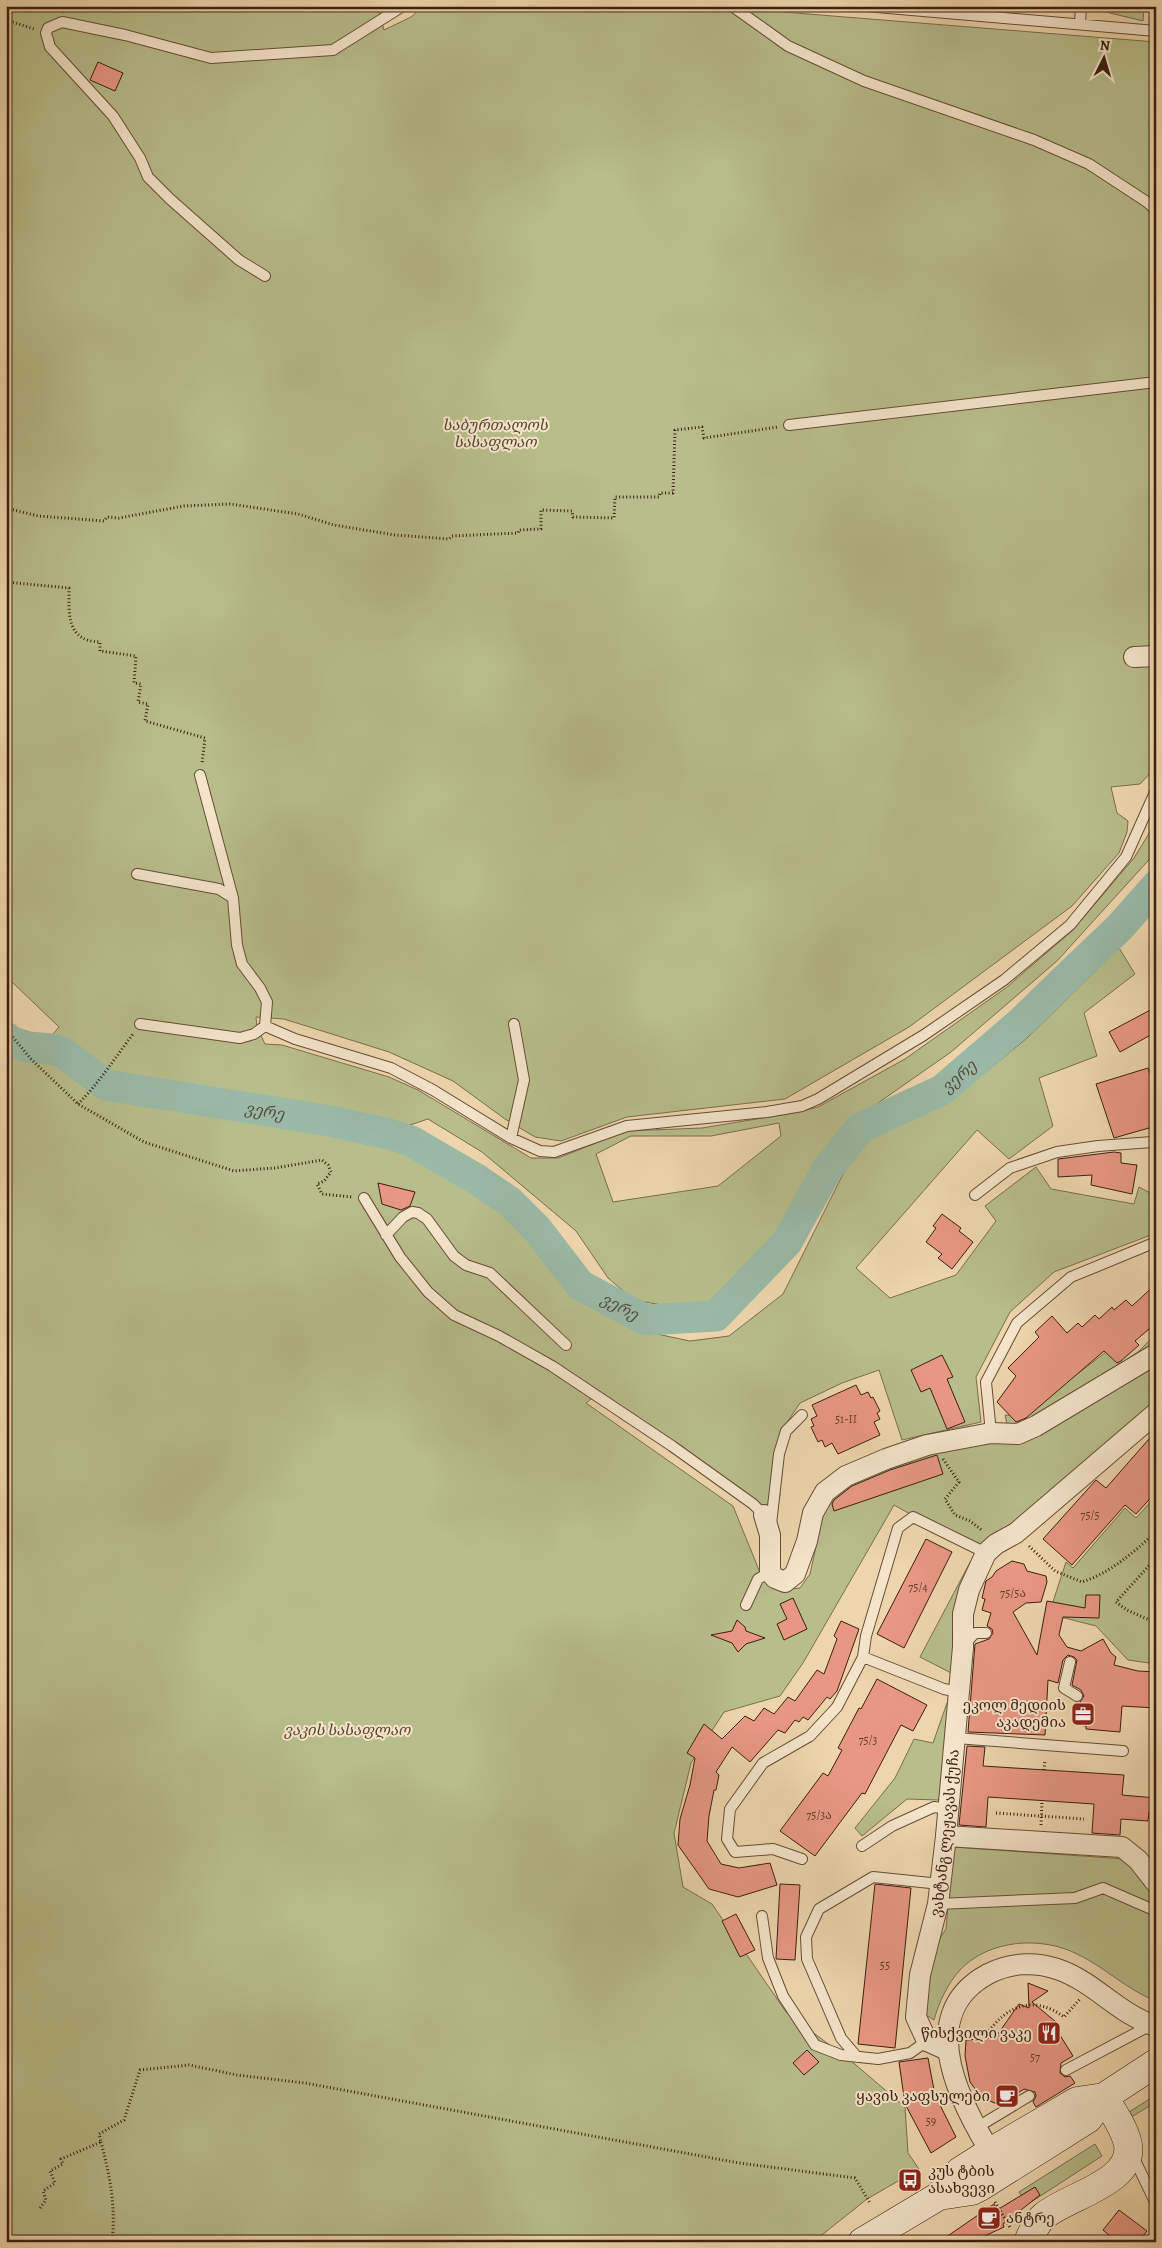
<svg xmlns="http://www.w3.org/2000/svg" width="1162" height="2248" viewBox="0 0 1162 2248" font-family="Alegreya,'Noto Serif Georgian',serif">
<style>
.green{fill:#b7bd8b;stroke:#7a6e4e;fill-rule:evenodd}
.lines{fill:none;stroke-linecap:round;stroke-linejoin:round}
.river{stroke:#9ab9a6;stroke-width:31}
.building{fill:#e89784;stroke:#3c1f10}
.lane-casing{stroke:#684c37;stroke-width:12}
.street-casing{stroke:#684c37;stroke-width:22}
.secondary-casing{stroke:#3c1f10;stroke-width:29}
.path{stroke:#3c1f10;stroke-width:3;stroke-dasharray:1 2.5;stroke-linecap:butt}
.lane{stroke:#f4e4ca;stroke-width:10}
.street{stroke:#f4e4ca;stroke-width:20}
.secondary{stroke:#f4e4ca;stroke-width:28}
.labels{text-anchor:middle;stroke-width:4;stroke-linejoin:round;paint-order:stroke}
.number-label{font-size:12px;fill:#673d2d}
.park-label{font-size:15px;font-style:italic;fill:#5b462f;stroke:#f4e4ca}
.poi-label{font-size:15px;fill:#3c1f10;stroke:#f4e4ca;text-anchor:end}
.street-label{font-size:15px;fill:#3c1f10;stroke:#f4e4ca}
.water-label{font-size:16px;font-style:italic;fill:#584d3d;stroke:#f4e4ca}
</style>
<rect width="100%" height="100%" fill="#eed5ad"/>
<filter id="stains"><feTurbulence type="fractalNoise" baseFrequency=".004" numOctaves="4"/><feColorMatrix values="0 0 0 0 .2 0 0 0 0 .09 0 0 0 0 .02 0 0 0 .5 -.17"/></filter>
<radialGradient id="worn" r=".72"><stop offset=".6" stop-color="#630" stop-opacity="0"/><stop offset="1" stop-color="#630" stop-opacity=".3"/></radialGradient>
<path class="green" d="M 6,6 L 42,6 L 64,13 L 64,6 L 377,6 L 384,30 L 411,17 L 424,6 L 777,6 L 783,12 L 1156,42 L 1156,767 L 1140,784 L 1111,787 L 1117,813 L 1128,821 L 1127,832 L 1119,853 L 1072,906 L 909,1027 L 785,1099 L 627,1117 L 561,1141 L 535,1137 L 505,1119 L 453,1081 L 389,1052 L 284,1019 L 256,1017 L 257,1027 L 265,1044 L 282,1045 L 389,1077 L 418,1090 L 531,1158 L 558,1158 L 626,1131 L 702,1128 L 799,1112 L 818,1107 L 905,1059 L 1007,987 L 1073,930 L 1134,858 L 1156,822 L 1156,852 L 1057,961 L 951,1052 L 845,1126 L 834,1140 L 783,1233 L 745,1280 L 710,1308 L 673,1307 L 634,1300 L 608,1278 L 576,1231 L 482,1152 L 428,1119 L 362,1141 L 400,1148 L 468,1187 L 531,1236 L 571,1290 L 638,1330 L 690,1341 L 729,1336 L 783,1294 L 845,1170 L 870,1139 L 965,1089 L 1027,1038 L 1119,948 L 1135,974 L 1084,1013 L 1097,1056 L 1039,1078 L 1053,1126 L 1009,1159 L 977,1130 L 856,1268 L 890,1298 L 956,1275 L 996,1221 L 985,1206 L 1036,1167 L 1051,1189 L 1134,1204 L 1139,1187 L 1156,1196 L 1156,1233 L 1054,1272 L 1010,1312 L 976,1377 L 981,1422 L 902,1440 L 879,1370 L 842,1383 L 800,1403 L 780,1433 L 777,1467 L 780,1496 L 771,1518 L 596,1395 L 586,1403 L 733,1506 L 761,1575 L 783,1590 L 800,1588 L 810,1574 L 824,1510 L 842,1486 L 908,1456 L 990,1437 L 1156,1360 L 1156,1409 L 996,1545 L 962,1609 L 957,1676 L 920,1657 L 976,1551 L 894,1505 L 803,1663 L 780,1696 L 724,1712 L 691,1763 L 674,1833 L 683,1887 L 712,1904 L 786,2012 L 856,2065 L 905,2107 L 908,2153 L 919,2169 L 867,2199 L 813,2242 L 6,2242 L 6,1039 L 42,1047 L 59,1027 L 12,982 L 6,972 ZM 779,1123 L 781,1136 L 718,1186 L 613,1202 L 596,1154 L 631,1136 L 711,1136 Z
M 1102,6 L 1144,6 L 1143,21 L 1106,12 Z
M 1156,1334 L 1156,1351 L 1019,1426 L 1007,1424 L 1005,1415 L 1022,1416 L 1110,1349 L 1123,1362 L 1138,1352 Z
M 1156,1496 L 1156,1664 L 1128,1660 L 1096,1626 L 1049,1614 L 1066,1562 L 1073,1568 L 1125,1508 L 1136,1518 Z
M 947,1703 L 953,1704 L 939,1800 L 907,1799 L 862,1836 L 855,1828 L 895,1778 L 914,1739 L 933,1743 Z
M 953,1847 L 1125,1859 L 1156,1890 L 1156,2001 C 1127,1990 1105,1967 1077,1954 C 1042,1936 989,1939 960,1970 C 948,1983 939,2002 934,2020 L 926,2015 L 925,2004 L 936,1944 L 946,1929 Z
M 1156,2095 L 1156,2102 L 1133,2116 L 1129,2112 Z
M 1095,2144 L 1102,2156 L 1028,2204 L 1019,2192 Z"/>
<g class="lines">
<path class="river" id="s1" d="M 6,1037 L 10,1041 L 28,1047 L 53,1049 L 62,1052 L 106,1085 L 330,1121 L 389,1134 L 411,1141 L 478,1180 L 510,1202 L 537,1229 L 580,1285 L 646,1320 L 716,1316 L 787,1242 L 828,1168 L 860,1128 L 942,1090 L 1020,1023 L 1079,966 L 1120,927 L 1156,886"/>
</g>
<path class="building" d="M 98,62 L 123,73 L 115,91 L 90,80 Z
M 1156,1007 L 1156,1032 L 1120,1052 L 1109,1032 Z
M 1148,1068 L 1156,1090 L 1156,1126 L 1114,1138 L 1096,1084 Z
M 1114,1152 L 1121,1153 L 1121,1163 L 1137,1165 L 1132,1194 L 1091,1185 L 1092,1175 L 1058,1177 L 1058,1159 Z
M 378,1183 L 415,1192 L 410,1206 L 401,1210 L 382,1204 Z
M 942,1214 L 961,1228 L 959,1231 L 973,1242 L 952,1269 L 938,1258 L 942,1254 L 926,1242 L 936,1228 L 933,1226 Z
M 1156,1284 L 1156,1323 L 1135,1341 L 1139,1345 L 1121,1361 L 1117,1363 L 1104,1351 L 1026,1418 L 1016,1422 L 997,1402 L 1016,1376 L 1008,1368 L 1039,1337 L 1035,1332 L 1052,1316 L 1067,1333 L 1078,1323 L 1082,1327 L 1095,1315 L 1099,1319 L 1112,1307 L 1114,1310 L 1126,1300 L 1132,1306 Z
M 942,1355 L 953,1377 L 947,1379 L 965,1422 L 947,1429 L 930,1388 L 921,1392 L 911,1370 Z
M 856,1385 L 861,1395 L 868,1392 L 871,1398 L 873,1397 L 880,1411 L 877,1413 L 880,1419 L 874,1422 L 880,1435 L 838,1454 L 832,1443 L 825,1447 L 822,1440 L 818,1442 L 811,1427 L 814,1426 L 811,1419 L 817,1416 L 812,1405 Z
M 1156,1431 L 1156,1492 L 1136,1514 L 1125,1505 L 1072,1565 L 1043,1539 L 1096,1480 L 1106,1488 Z
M 937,1455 L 943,1474 L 834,1511 L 832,1504 L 834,1500 L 852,1486 L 890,1470 Z
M 926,1539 L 952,1552 L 904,1648 L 877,1634 Z
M 1012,1561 L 1024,1564 L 1027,1571 L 1046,1576 L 1047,1582 L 1041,1602 L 1026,1603 L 1013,1612 L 1037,1655 L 1047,1601 L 1085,1608 L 1086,1595 L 1100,1595 L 1099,1618 L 1063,1617 L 1059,1635 L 1067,1647 L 1081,1651 L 1103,1639 L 1111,1653 L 1116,1657 L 1114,1665 L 1138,1671 L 1156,1672 L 1156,1708 L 1122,1706 L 1120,1732 L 1086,1729 L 1086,1726 L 1078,1725 L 1080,1702 L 1084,1696 L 1081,1690 L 1072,1685 L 1077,1660 L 1074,1657 L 1068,1655 L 1063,1660 L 1058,1683 L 1048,1680 L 1045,1735 L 968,1732 L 975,1644 L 989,1639 L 993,1633 L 992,1629 L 987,1626 L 991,1613 L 982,1610 L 985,1599 L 982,1598 L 986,1581 L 992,1577 L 996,1571 Z
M 793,1598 L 807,1629 L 784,1640 L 777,1624 L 787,1619 L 780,1604 Z
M 737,1620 L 745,1627 L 746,1631 L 765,1638 L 746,1644 L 738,1652 L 732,1643 L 711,1635 L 732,1631 Z
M 841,1621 L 859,1629 L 837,1691 L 830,1699 L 827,1697 L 808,1720 L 803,1717 L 799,1722 L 795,1720 L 785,1733 L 778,1730 L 750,1762 L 732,1747 L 716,1772 L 719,1775 L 716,1790 L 714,1790 L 709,1816 L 707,1841 L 721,1864 L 739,1868 L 770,1863 L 777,1885 L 738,1897 L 709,1889 L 678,1845 L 680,1819 L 690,1785 L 695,1758 L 687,1753 L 704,1724 L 722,1739 L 745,1716 L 754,1721 L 764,1708 L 774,1714 L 788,1697 L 795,1701 L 817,1670 L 824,1674 L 837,1639 L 834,1636 Z
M 877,1679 L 927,1705 L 913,1731 L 901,1725 L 865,1794 L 862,1793 L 815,1856 L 780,1831 L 823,1773 L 828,1776 L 842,1750 L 838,1748 L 859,1708 L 861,1709 Z
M 967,1746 L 985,1747 L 983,1766 L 1124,1775 L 1122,1795 L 1156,1798 L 1156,1813 L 1149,1812 L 1148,1821 L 1121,1819 L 1120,1835 L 1092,1833 L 1094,1804 L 988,1797 L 986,1827 L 959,1825 Z
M 780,1884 L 800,1885 L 795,1960 L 776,1959 Z
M 875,1884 L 911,1888 L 895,2048 L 858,2044 Z
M 736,1914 L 755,1950 L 740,1957 L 722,1921 Z
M 1028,1983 L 1048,1991 L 1032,2002 L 1056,2022 L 1058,2032 L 1073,2056 L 1061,2063 L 1060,2073 L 1065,2077 L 1070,2076 L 1075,2083 L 1036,2107 L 1033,2102 L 1036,2096 L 1035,2092 L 1024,2089 L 1004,2102 L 997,2104 L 990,2101 L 985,2095 L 981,2097 L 970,2082 L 965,2056 L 966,2040 L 995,2038 L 1019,2004 L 1029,2008 Z
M 807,2050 L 819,2062 L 804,2075 L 793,2063 Z
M 928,2058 L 935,2095 L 956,2137 L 931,2153 L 905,2104 L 899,2062 Z
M 1035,2187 L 1040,2195 L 1003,2224 L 1004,2227 L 972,2242 L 939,2242 L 994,2204 L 997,2210 Z
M 1119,2210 L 1147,2231 L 1138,2242 L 1117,2242 L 1103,2230 Z"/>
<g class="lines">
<g class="lane-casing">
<path id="lane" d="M 732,6 L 788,46 L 864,81 L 1034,140 L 1089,164 L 1147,202 L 1156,210
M 865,6 L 1156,31
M 1080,24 L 1081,6
M 265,276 L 239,260 L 170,199 L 148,177 L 140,158 L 113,116 L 50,47 L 46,33 L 48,28 L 62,22 L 125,35 L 211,58 L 333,50 L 403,6
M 789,425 L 1156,382
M 137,874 L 219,889 L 233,898
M 140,1024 L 240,1038 L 254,1034 L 265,1026 L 267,1002 L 260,988 L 242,964 L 237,945 L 233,898 L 200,775
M 265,1026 L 295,1039 L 391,1068 L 433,1090 L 511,1138 L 540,1151 L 554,1152 L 627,1126 L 767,1112 L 802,1106 L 818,1099 L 924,1035 L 1004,980 L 1070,925 L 1126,857 L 1156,790
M 511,1138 L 524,1080 L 514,1024
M 975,1195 L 1010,1168 L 1057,1152 L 1098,1146 L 1152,1142 L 1156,1140
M 364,1198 L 400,1257 L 428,1292 L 454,1315 L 499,1336 L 552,1366 L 672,1446 L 753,1504 L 764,1515
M 386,1235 L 403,1217 L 412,1212 L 418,1213 L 427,1219 L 454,1256 L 466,1265 L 490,1273 L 566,1345
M 991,1433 L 986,1382 L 1017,1323 L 1071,1277 L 1156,1242
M 771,1524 L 779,1454 L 786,1431 L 802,1415
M 746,1605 L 758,1579 L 770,1572
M 965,1644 L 975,1633 L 986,1633
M 863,1657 L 866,1636 L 898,1528 L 913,1517 L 986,1553
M 1070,1662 L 1064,1688 L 1077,1696
M 956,1738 L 1123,1751
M 862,1846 L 892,1826 L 934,1807 L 949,1809
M 802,1859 L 773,1849 L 735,1852 L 727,1839 L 730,1809 L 763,1763 L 810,1736 L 837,1707 L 863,1657 L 944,1689 L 959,1692
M 938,1904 L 1075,1898 L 1103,1888 L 1156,1911
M 762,1916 L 768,1958 L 783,1996 L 815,2045 L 841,2055 L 878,2059 L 910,2053 L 927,2041
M 857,2057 L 841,2038 L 807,1959 L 806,1937 L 819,1909 L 873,1877 L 940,1884
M 1066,2070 L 1151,2025
M 976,2128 L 1029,2096
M 1133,2156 L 1156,2204"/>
</g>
<g class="street-casing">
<g id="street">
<path d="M 1134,657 L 1156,656"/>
<path d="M 764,1515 L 770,1535 L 770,1572 L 775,1578 L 785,1582 L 795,1574 L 807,1541 L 813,1513 L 825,1492 L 846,1476 L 886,1459 L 927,1445 L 991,1433 L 1018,1434 L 1036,1426 L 1156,1354"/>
<path d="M 946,1836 L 1122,1847 L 1138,1860 L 1156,1883"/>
<path id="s2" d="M 947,2050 L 927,2041 L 916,2017 L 920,1975 L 938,1904 L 946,1836 L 963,1647 L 963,1614 L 969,1590 L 986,1553 L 996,1544 L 1016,1533 L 1156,1413"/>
<path d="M 998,2164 C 964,2111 910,2016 988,1974 C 1009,1963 1034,1961 1057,1969 C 1094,1981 1119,2015 1156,2026"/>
</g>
</g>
<g class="secondary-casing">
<path id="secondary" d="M 939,2196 L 972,2191 L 980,2187 L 1088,2119 L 1104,2097
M 862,2242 L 939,2196 L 960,2171 L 990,2152 L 1077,2101 L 1104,2097 L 1156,2063
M 1028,2242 C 1032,2232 1036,2223 1044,2216 C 1067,2196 1134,2183 1128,2145 C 1125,2128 1112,2111 1104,2097"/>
</g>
<path class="path" d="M 6,20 L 34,29
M 6,508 L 38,516 L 104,521 L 107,517 L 119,518 L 184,506 L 230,504 L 298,514 L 334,525 L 395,535 L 449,539 L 452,536 L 518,533 L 519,530 L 541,529 L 541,510 L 572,511 L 573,517 L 614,518 L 615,497 L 659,497 L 660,493 L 673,493 L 675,430 L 702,427 L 704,438 L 778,427
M 6,565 L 6,576
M 6,582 L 69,588 C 69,614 66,641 100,642 L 100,651 L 136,656 L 134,683 L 141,684 L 138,702 L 148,704 L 145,721 L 205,738 L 202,764
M 6,1029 L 31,1059 L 78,1104 L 144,1142 L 234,1171 L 275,1168 L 322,1160 L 328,1165 L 331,1172 L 324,1181 L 317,1184 L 322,1194 L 352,1197
M 78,1104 C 99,1083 115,1058 133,1034
M 943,1459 L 959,1482 L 945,1499 L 955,1515 L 970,1521 L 983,1531
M 1029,1546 L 1055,1571 L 1082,1582 C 1110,1573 1134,1552 1156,1532
M 1156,1558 L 1116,1602 L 1127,1610 L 1156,1623
M 1044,1770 L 1045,1760
M 996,1813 L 1084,1819
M 1041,1825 L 1042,1801
M 967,2034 L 986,2035 C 1006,2006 1033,1994 1064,2017 L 1080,1999
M 1150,2141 L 1156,2151
M 101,2142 C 110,2176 116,2207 112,2242
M 995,2202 L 1011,2229
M 40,2208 L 46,2200 L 43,2191 L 55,2183 L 50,2171 L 63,2164 L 61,2159 L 101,2142 L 99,2134 L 124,2120 L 140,2070 L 189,2065 L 237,2075 L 305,2083 L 739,2163 L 855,2178 L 870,2203"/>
<use href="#lane" class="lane"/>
<use href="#street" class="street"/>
<use href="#secondary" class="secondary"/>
</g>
<defs>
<g id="office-square" transform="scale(1.25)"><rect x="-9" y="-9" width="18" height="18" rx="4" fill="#8f2418" stroke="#f4e4ca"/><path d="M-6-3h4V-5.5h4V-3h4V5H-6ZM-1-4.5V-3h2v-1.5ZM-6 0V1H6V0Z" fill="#fff"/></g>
<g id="restaurant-square" transform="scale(1.25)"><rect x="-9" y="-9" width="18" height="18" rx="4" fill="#8f2418" stroke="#f4e4ca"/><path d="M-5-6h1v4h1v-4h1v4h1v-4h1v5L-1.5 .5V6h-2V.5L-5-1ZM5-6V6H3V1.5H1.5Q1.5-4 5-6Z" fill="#fff"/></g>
<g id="cafe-square" transform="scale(1.25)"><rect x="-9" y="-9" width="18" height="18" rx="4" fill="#8f2418" stroke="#f4e4ca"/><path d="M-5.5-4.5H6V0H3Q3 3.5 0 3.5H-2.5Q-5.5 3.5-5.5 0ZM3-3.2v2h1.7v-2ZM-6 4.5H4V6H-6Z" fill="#fff"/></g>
<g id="bus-square" transform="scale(1.25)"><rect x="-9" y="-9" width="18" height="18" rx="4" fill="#8f2418" stroke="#f4e4ca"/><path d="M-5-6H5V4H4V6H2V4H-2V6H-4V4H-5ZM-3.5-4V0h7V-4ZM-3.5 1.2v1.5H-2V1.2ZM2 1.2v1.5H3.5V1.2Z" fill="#fff"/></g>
</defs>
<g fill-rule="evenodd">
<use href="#office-square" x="1083" y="1714"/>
<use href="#restaurant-square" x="1049" y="2033"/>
<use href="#cafe-square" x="1007" y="2096"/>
<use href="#bus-square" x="910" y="2180"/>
<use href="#cafe-square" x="989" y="2218"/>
</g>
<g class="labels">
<g class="number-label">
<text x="846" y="1423">51-II</text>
<text x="1090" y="1519">75/5</text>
<text x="918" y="1591">75/4</text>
<text x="1013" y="1597">75/5ა</text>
<text x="868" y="1744">75/3</text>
<text x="819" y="1819">75/3ა</text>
<text x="885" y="1969">55</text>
<text x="1035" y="2061">57</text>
<text x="931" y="2125">59</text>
</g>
<g class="park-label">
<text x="495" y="430">საბურთალოს<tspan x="495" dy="17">სასაფლაო</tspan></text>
<text x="347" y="1735">ვაკის სასაფლაო</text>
</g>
<g class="poi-label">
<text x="1066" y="1710">ეკოლ მედიის<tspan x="1066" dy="17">აკადემია</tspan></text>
<text x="1032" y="2038">წისქვილი ვაკე</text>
<text x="990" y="2101">ყავის კაფსულები</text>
<text x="928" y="2176" text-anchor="start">კუს ტბის<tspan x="928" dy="17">ასახვევი</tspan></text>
<text x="1006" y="2223" text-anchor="start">ანტრე</text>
</g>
<g class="street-label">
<text dy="5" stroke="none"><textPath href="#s2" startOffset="235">ვახტანგ ლეჟავას ქუჩა</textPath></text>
</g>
<g class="water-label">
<text dy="6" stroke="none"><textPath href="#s1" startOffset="1145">ვერე</textPath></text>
<text dy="6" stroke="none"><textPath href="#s1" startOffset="275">ვერე</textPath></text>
<text dy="6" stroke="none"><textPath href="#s1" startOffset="695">ვერე</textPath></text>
</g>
</g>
<rect width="1162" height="2248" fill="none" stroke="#eed5ad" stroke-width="25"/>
<rect x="8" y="8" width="1147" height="2233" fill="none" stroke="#3c1f10" stroke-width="2.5"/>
<rect x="12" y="12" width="1137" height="2223" fill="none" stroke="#3c1f10"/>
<g transform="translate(1104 58) rotate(5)" stroke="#f4e4ca" stroke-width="4" paint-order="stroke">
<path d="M0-4L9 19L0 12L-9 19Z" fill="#3c1f10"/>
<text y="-8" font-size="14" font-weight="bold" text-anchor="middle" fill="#3c1f10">N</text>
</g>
<rect width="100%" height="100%" filter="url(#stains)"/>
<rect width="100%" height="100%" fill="url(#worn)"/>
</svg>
